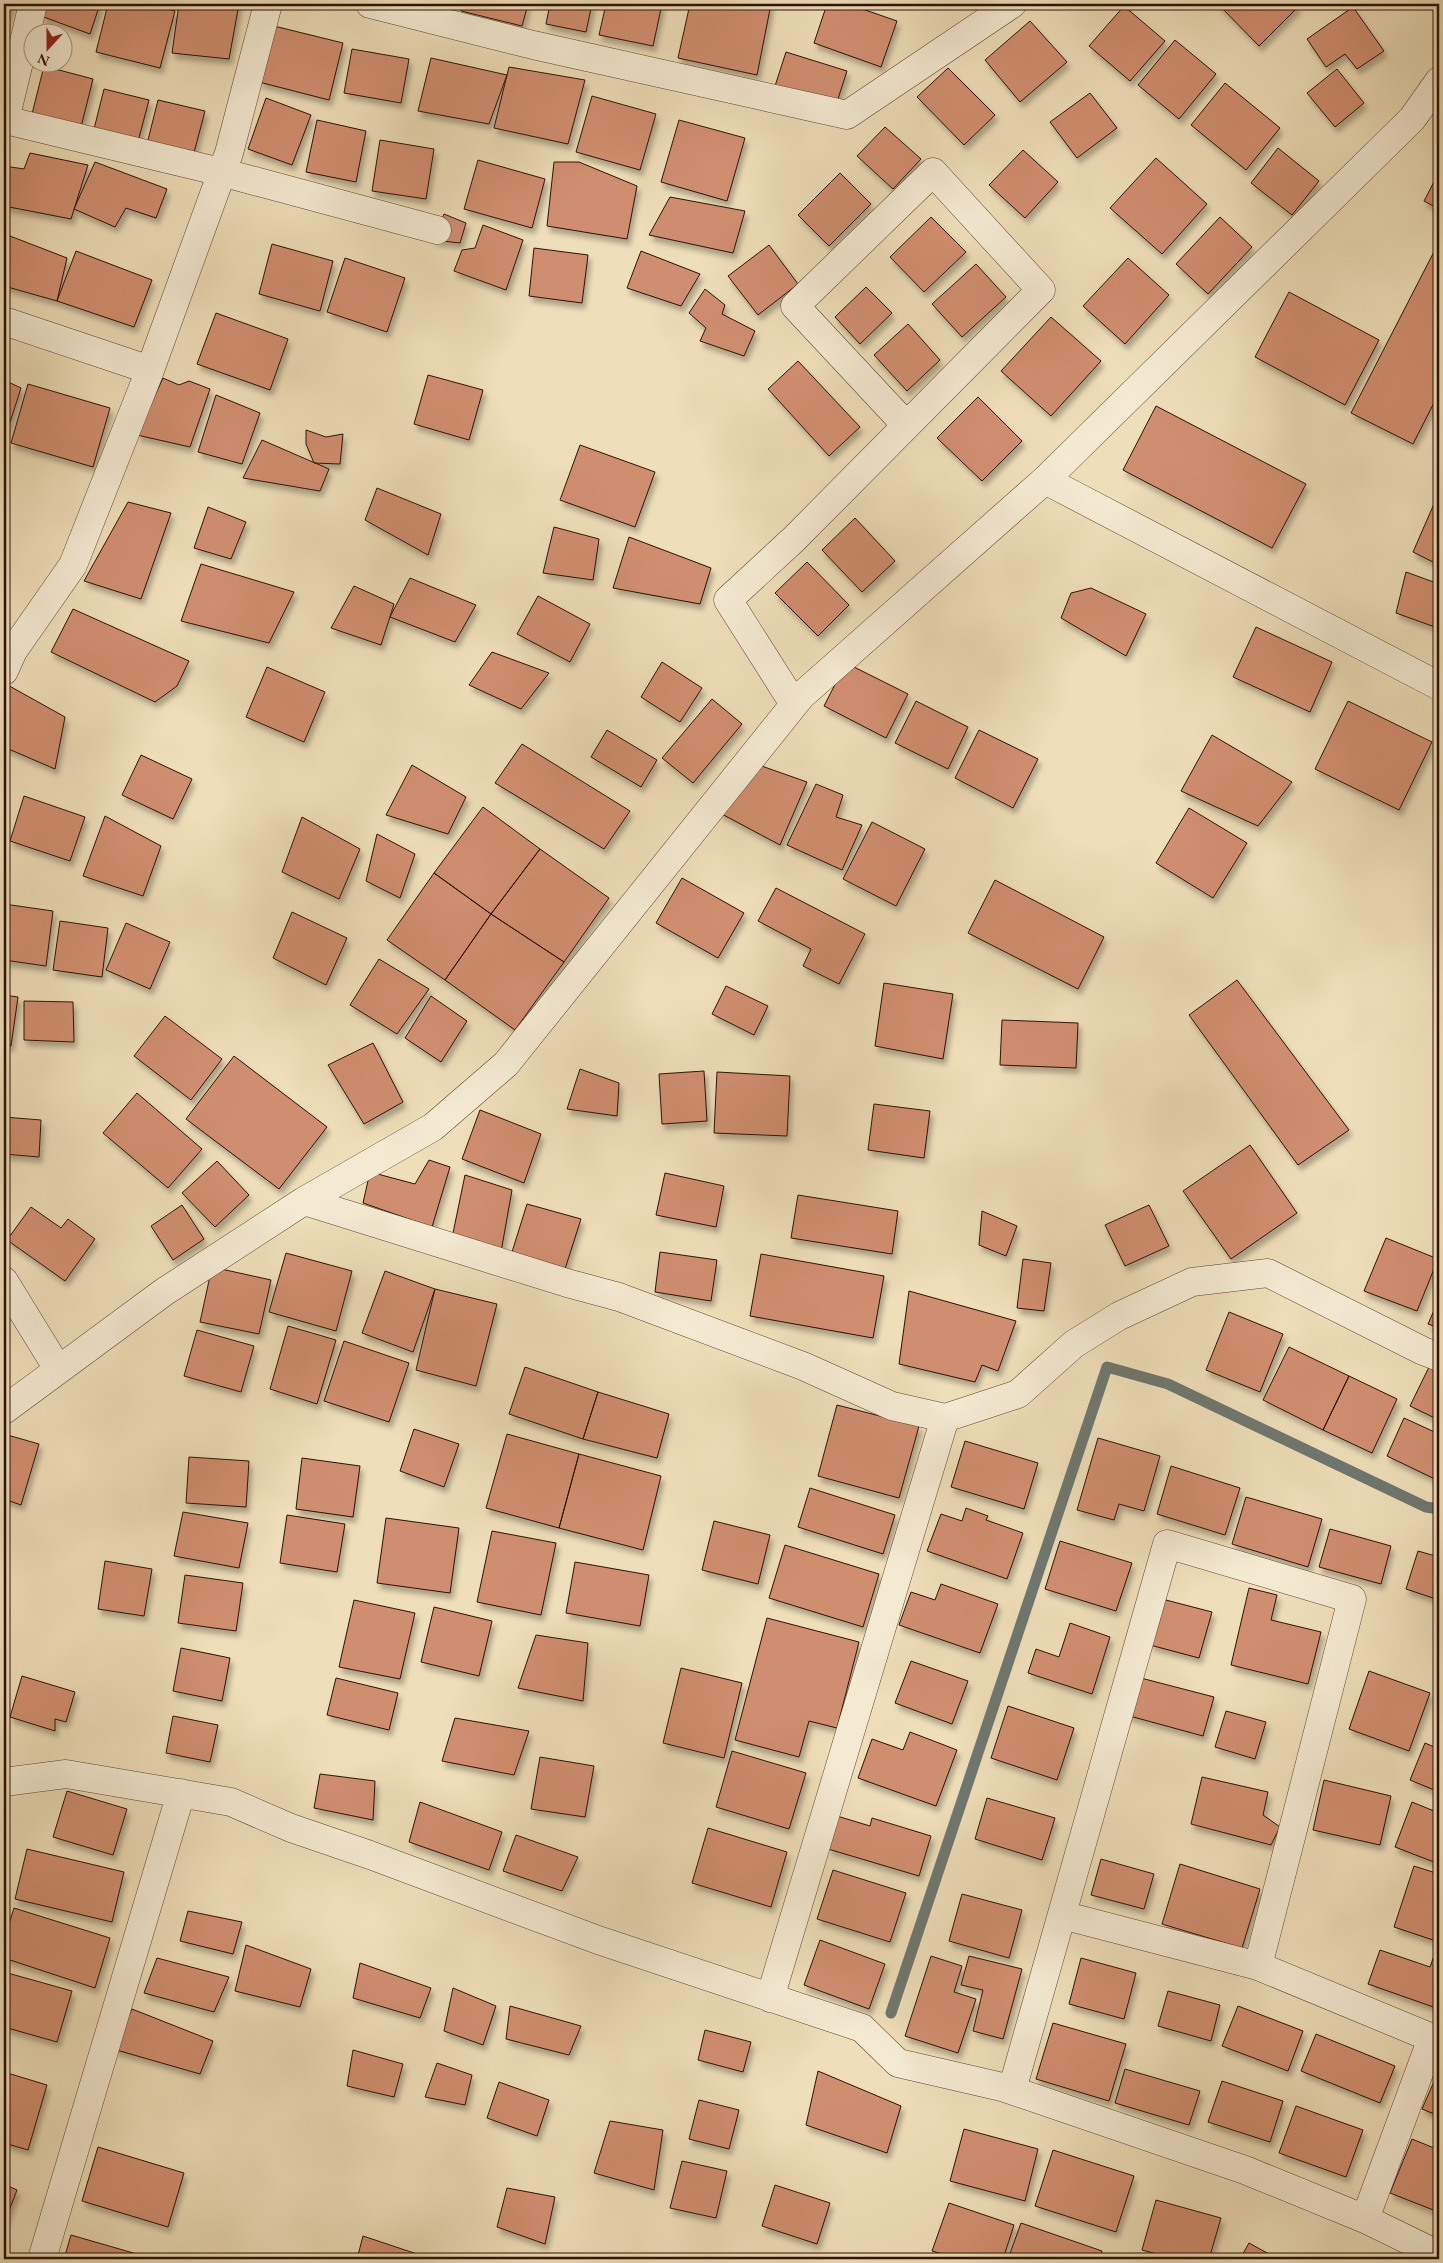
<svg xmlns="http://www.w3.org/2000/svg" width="1443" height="2263" viewBox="0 0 1443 2263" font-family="'EB Garamond',serif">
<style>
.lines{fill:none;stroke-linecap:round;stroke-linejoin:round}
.stream{stroke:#6f7770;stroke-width:11}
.building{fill:#d08e6f;stroke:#2e1106;filter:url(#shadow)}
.minor-casing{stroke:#5e4433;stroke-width:29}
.minor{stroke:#f4ead2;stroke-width:28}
</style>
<defs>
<filter id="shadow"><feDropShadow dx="3" dy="5.5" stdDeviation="2.5" flood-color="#0004"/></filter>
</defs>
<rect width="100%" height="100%" fill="#eedeb9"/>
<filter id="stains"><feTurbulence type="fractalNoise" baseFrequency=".004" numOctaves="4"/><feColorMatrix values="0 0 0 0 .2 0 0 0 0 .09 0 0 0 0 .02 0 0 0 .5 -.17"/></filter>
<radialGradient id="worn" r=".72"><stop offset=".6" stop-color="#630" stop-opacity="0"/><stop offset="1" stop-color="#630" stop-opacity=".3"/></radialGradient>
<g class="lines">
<path class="stream" d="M 891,2013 L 1107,1367 L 1168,1384 L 1426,1507 L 1439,1509"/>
</g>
<path class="building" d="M 4,4 L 12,4 L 4,28 Z
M 44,4 L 100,4 L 90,34 L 41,16 Z
M 108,4 L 148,4 L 175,11 L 160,68 L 96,52 Z
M 179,4 L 239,4 L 229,59 L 172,53 Z
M 417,4 L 444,4 L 442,10 Z
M 462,4 L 528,4 L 522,26 L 461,11 Z
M 550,4 L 592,4 L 586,32 L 546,24 Z
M 606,4 L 662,4 L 653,46 L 599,35 Z
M 690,4 L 771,4 L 757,75 L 678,58 Z
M 827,4 L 848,4 L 897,21 L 881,67 L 814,43 Z
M 1218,4 L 1295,4 L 1298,7 L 1259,46 Z
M 1124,6 L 1165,41 L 1130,81 L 1089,46 Z
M 1353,7 L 1384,51 L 1357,69 L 1345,54 L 1326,67 L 1307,39 Z
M 1030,21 L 1067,62 L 1020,102 L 985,60 Z
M 274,26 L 343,43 L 329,100 L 259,82 Z
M 1175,40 L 1216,74 L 1179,119 L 1138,85 Z
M 352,49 L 409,59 L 401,103 L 344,93 Z
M 786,52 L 847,71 L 836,105 L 775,86 Z
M 431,58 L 507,75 L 489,124 L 418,111 Z
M 44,66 L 93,79 L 81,127 L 32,114 Z
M 509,67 L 585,80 L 568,144 L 494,128 Z
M 948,68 L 995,115 L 964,145 L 917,97 Z
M 1337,69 L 1364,103 L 1335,127 L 1307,93 Z
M 1225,83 L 1280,128 L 1246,170 L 1191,125 Z
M 104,89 L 149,100 L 136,149 L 92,137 Z
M 1090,93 L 1117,128 L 1077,158 L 1050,122 Z
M 592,96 L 656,114 L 640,170 L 576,152 Z
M 266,98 L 311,115 L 292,165 L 248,149 Z
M 158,100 L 205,111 L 191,164 L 145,152 Z
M 317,120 L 366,131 L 356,182 L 306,172 Z
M 679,120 L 745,138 L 727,201 L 661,182 Z
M 885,127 L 921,159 L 893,189 L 857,156 Z
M 380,140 L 434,149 L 426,199 L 372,191 Z
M 1278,148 L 1319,181 L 1292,215 L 1251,183 Z
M 1023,150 L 1058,182 L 1025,218 L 989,185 Z
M 30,153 L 88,165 L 71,219 L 4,206 L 4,166 L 24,169 Z
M 1156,158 L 1207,204 L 1162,254 L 1110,208 Z
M 478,160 L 545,179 L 532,228 L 464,209 Z
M 95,162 L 167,189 L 156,218 L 126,208 L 115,227 L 74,209 Z
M 554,162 L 579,162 L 637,186 L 627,239 L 547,226 Z
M 1439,172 L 1439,209 L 1424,201 Z
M 840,173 L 871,204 L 829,246 L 798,215 Z
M 670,197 L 745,211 L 733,253 L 649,235 Z
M 444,214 L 466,223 L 460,243 L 434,240 Z
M 931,217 L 966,252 L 924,292 L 890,257 Z
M 1220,217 L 1252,247 L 1208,294 L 1176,264 Z
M 483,225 L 523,240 L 506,290 L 454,271 L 462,250 L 475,248 Z
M 10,236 L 67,258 L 57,301 L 4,286 L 4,252 Z
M 1439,242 L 1439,393 L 1413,444 L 1351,413 Z
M 272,244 L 333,261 L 320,311 L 259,294 Z
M 769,245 L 798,284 L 758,315 L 728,276 Z
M 534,248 L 588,255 L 582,303 L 529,296 Z
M 76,251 L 152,280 L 134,327 L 57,301 Z
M 641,251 L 700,274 L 681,306 L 627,288 Z
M 345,258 L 405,278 L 387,332 L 327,312 Z
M 1128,258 L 1169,295 L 1125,344 L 1083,306 Z
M 976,264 L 1006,297 L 962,337 L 932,304 Z
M 866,287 L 892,313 L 860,344 L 835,317 Z
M 705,289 L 725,305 L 722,314 L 755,331 L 744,356 L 700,341 L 706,328 L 689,313 Z
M 1289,292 L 1379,340 L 1345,405 L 1255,357 Z
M 216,313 L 288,339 L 270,390 L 197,364 Z
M 1051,317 L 1101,361 L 1051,416 L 1001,371 Z
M 908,324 L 940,360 L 907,391 L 874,355 Z
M 798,361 L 860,427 L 829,456 L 768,389 Z
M 428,375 L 483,390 L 469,440 L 414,424 Z
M 163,378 L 179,385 L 189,381 L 210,389 L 190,447 L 137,435 Z
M 4,380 L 21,388 L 4,441 Z
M 28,384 L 110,408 L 93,467 L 11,443 Z
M 216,395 L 260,413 L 242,464 L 198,452 Z
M 978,397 L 1022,441 L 982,481 L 937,438 Z
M 1156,406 L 1306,484 L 1272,548 L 1123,470 Z
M 306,430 L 326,437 L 343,434 L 340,464 L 314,463 L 306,444 Z
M 262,440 L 329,469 L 320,491 L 243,478 Z
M 580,445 L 655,472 L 635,527 L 560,500 Z
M 377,488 L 441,514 L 428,555 L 365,520 Z
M 1437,497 L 1439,498 L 1439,565 L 1413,552 Z
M 128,502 L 171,513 L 141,599 L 84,581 Z
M 208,507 L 246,522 L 231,559 L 194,548 Z
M 855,518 L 895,561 L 862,592 L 822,550 Z
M 554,527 L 599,539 L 593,580 L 543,573 Z
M 629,537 L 711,568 L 700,604 L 613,588 Z
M 807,562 L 849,605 L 818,636 L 775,593 Z
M 201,564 L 294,592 L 269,643 L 181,621 Z
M 1406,572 L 1439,584 L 1439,614 L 1435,627 L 1396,613 Z
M 410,578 L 476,605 L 455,642 L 390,617 Z
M 354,586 L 394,604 L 381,645 L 331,628 Z
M 1091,588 L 1146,614 L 1126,656 L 1061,618 L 1071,593 Z
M 538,596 L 590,624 L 570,662 L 517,634 Z
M 73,609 L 189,661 L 177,686 L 155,702 L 51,652 Z
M 1256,627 L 1332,662 L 1310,712 L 1233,677 Z
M 492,652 L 549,673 L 521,709 L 469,685 Z
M 662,662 L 702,688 L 680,722 L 641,697 Z
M 846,663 L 908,694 L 886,738 L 824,706 Z
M 267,667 L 325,692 L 304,742 L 246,717 Z
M 4,683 L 65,717 L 55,769 L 4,747 Z
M 712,699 L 742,724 L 693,783 L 662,758 Z
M 916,701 L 968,727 L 948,769 L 895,743 Z
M 1348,701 L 1432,742 L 1399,810 L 1315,769 Z
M 607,730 L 657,760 L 641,787 L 591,757 Z
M 979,730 L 1038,759 L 1013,808 L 955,778 Z
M 1212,735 L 1292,782 L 1258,826 L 1181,791 Z
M 522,744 L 630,811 L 604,849 L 495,783 Z
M 141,755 L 192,779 L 173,819 L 122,795 Z
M 753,763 L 807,782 L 780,845 L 718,812 Z
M 412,765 L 466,797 L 448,834 L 386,815 Z
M 816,784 L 843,795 L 836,817 L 862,825 L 842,870 L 787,845 Z
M 24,796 L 85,817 L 70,861 L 10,841 Z
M 483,807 L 540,849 L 491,914 L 434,873 Z
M 1189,808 L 1247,843 L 1213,898 L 1156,863 Z
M 105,816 L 161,846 L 143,896 L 83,876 Z
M 302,817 L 360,849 L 339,899 L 282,872 Z
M 872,822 L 925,849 L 896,906 L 843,879 Z
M 377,834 L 415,854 L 400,898 L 366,881 Z
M 540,849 L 609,898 L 564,962 L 491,914 Z
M 434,873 L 491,914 L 445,980 L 387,940 Z
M 682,878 L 744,913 L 718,958 L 656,923 Z
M 995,880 L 1104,937 L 1078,989 L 968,933 Z
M 776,888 L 865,934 L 839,984 L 803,966 L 811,949 L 758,921 Z
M 4,904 L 53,911 L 46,966 L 4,960 Z
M 292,912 L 347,938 L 326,985 L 273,958 Z
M 491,914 L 564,962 L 515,1030 L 445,980 Z
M 60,921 L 108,928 L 102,977 L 53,970 Z
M 126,923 L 170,942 L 150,989 L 106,970 Z
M 379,959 L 429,989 L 397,1034 L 350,1005 Z
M 1237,980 L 1349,1130 L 1298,1165 L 1189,1015 Z
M 884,983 L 953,994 L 943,1059 L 875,1046 Z
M 726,986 L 768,1006 L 754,1035 L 712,1014 Z
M 4,995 L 18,997 L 11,1046 L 4,1045 Z
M 431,996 L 467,1021 L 441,1062 L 405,1038 Z
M 24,1001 L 73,1002 L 74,1042 L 24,1040 Z
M 165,1016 L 222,1059 L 191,1100 L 134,1056 Z
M 1002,1020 L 1078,1023 L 1076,1068 L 1000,1065 Z
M 373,1043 L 403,1102 L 364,1124 L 328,1065 Z
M 234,1056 L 327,1127 L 279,1189 L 186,1119 Z
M 580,1069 L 619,1083 L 617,1116 L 567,1109 Z
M 704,1071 L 707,1121 L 662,1124 L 659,1074 Z
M 717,1072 L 790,1076 L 787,1136 L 714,1133 Z
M 137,1093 L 202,1149 L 168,1188 L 103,1133 Z
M 874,1104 L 930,1111 L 924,1158 L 868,1150 Z
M 480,1110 L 541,1134 L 524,1183 L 462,1159 Z
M 4,1117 L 41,1120 L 39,1157 L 4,1154 Z
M 1250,1145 L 1297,1213 L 1231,1259 L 1183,1191 Z
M 429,1160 L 450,1167 L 432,1227 L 363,1203 L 370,1172 L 415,1184 Z
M 217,1161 L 249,1195 L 215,1227 L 182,1193 Z
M 665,1173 L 724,1186 L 716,1227 L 656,1215 Z
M 465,1175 L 512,1190 L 501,1252 L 452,1238 Z
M 798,1195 L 898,1211 L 892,1254 L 791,1238 Z
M 527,1204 L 581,1219 L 565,1269 L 512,1252 Z
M 182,1205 L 204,1239 L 173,1260 L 151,1226 Z
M 1149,1205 L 1169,1246 L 1125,1266 L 1105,1225 Z
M 31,1207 L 61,1228 L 68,1219 L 95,1239 L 65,1281 L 7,1240 Z
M 982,1211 L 1017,1226 L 1006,1256 L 979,1245 Z
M 1386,1238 L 1438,1259 L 1417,1311 L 1364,1291 Z
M 660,1252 L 717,1260 L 711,1301 L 655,1292 Z
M 286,1253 L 352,1271 L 336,1331 L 269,1312 Z
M 761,1254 L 884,1276 L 873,1338 L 750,1316 Z
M 1023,1259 L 1051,1263 L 1044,1311 L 1017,1308 Z
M 212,1267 L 271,1280 L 259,1334 L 200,1322 Z
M 385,1271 L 435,1289 L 413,1352 L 362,1333 Z
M 435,1289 L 497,1304 L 476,1386 L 416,1370 Z
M 909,1291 L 1016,1321 L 998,1371 L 982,1365 L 975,1382 L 899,1364 Z
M 1439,1299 L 1439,1328 L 1428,1324 Z
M 1229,1312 L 1283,1334 L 1260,1392 L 1206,1370 Z
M 288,1326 L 336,1340 L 317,1404 L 270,1389 Z
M 197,1330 L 254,1346 L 241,1392 L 184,1376 Z
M 344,1341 L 409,1363 L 389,1422 L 324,1401 Z
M 1289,1347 L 1349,1376 L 1323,1430 L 1263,1400 Z
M 525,1367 L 598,1392 L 583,1439 L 509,1414 Z
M 1429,1367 L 1439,1372 L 1439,1420 L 1410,1406 Z
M 1349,1376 L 1397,1399 L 1372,1453 L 1323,1430 Z
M 598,1392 L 669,1414 L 657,1458 L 583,1439 Z
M 837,1405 L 919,1426 L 899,1498 L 818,1476 Z
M 1404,1418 L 1439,1434 L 1439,1481 L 1387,1456 Z
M 414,1429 L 459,1444 L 444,1487 L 400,1471 Z
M 4,1434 L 39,1444 L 21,1505 L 4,1499 Z
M 507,1434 L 579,1454 L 559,1528 L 486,1508 Z
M 1098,1438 L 1160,1456 L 1144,1511 L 1119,1504 L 1114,1520 L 1077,1510 Z
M 965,1441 L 1038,1463 L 1024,1509 L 951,1487 Z
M 579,1454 L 661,1476 L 643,1550 L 559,1528 Z
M 189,1457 L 249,1461 L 246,1507 L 186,1503 Z
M 302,1458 L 360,1466 L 353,1517 L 296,1509 Z
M 1171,1466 L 1240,1488 L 1225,1535 L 1157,1514 Z
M 810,1488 L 895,1515 L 883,1554 L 798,1527 Z
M 1246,1497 L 1322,1519 L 1308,1567 L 1232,1544 Z
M 966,1508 L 988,1516 L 986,1520 L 1023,1533 L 1007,1579 L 927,1551 L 941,1514 L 962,1521 Z
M 183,1512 L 248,1523 L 239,1568 L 174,1556 Z
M 287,1515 L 345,1524 L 337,1572 L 280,1563 Z
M 386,1518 L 459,1528 L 450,1593 L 377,1583 Z
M 714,1521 L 770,1535 L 758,1584 L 702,1570 Z
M 1330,1529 L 1391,1546 L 1381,1584 L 1319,1567 Z
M 492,1531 L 556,1543 L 541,1615 L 477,1602 Z
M 1060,1541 L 1132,1563 L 1116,1611 L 1045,1589 Z
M 785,1545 L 879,1574 L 863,1627 L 769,1598 Z
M 1418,1551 L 1439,1557 L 1439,1600 L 1406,1589 Z
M 105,1561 L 152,1569 L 144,1616 L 98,1609 Z
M 575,1562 L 649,1575 L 640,1626 L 566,1613 Z
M 185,1575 L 243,1583 L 236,1631 L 178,1623 Z
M 941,1584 L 998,1604 L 980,1653 L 899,1625 L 911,1592 L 935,1600 Z
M 1249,1588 L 1277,1595 L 1271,1620 L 1321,1632 L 1308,1684 L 1231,1665 Z
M 1162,1599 L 1212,1612 L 1199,1658 L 1150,1645 Z
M 354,1600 L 415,1613 L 400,1679 L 339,1667 Z
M 434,1607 L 492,1621 L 479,1676 L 421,1662 Z
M 767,1618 L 859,1642 L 837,1728 L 809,1721 L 799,1757 L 735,1740 Z
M 1070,1623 L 1110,1637 L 1092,1694 L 1028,1673 L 1036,1649 L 1059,1657 Z
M 536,1635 L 588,1643 L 583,1701 L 518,1688 Z
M 181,1648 L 230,1658 L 222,1701 L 173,1691 Z
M 911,1661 L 968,1681 L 952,1724 L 895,1703 Z
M 681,1668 L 742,1683 L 724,1758 L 663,1743 Z
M 1369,1671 L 1430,1693 L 1409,1751 L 1349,1729 Z
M 22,1676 L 75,1692 L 66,1722 L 55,1719 L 55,1731 L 10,1717 Z
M 1137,1677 L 1214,1697 L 1203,1736 L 1126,1715 Z
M 336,1678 L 398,1693 L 389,1730 L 327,1715 Z
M 1008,1706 L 1074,1728 L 1057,1780 L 991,1758 Z
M 1226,1711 L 1266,1722 L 1255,1759 L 1215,1747 Z
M 173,1716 L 218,1725 L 210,1762 L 166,1753 Z
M 455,1718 L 529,1731 L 514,1775 L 442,1761 Z
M 910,1732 L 957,1750 L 936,1806 L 858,1778 L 872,1739 L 903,1750 Z
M 1425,1743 L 1439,1749 L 1439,1792 L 1410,1780 Z
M 732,1751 L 806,1773 L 789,1829 L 716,1807 Z
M 540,1757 L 594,1766 L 585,1817 L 531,1809 Z
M 320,1774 L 375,1781 L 373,1820 L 314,1808 Z
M 1202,1777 L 1268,1792 L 1263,1815 L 1280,1827 L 1271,1845 L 1191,1824 Z
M 1324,1780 L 1391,1796 L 1380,1845 L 1313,1830 Z
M 67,1791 L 127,1809 L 113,1855 L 53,1837 Z
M 987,1798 L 1055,1818 L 1042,1860 L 975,1839 Z
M 420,1802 L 502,1832 L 489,1870 L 409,1842 Z
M 1412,1802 L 1439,1813 L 1439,1864 L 1395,1847 Z
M 837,1816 L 870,1826 L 872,1818 L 931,1836 L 919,1876 L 828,1849 Z
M 708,1828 L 787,1852 L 771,1907 L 692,1883 Z
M 516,1835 L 578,1857 L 562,1891 L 503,1871 Z
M 27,1849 L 124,1872 L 112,1922 L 15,1899 Z
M 1101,1859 L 1154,1874 L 1144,1909 L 1091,1895 Z
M 1180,1864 L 1260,1889 L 1242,1948 L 1162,1924 Z
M 1414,1866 L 1439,1874 L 1439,1942 L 1394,1927 Z
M 833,1870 L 906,1893 L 890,1942 L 817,1919 Z
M 962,1894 L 1022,1910 L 1009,1958 L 949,1941 Z
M 14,1908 L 110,1938 L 95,1988 L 4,1958 L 4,1940 Z
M 188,1911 L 242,1922 L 233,1954 L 180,1941 Z
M 820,1940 L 885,1964 L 869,2009 L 804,1985 Z
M 246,1945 L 311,1969 L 300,2007 L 235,1991 Z
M 1437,1947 L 1439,1948 L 1439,2009 L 1368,1984 L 1380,1950 L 1430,1967 Z
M 931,1956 L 962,1966 L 954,1992 L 976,1999 L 958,2053 L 905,2036 Z
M 969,1956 L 1022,1969 L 1003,2039 L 973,2031 L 983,1990 L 961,1985 Z
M 157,1958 L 229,1977 L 214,2012 L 144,1993 Z
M 1081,1958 L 1136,1973 L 1124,2019 L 1069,2004 Z
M 360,1963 L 431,1988 L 420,2018 L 353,1998 Z
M 4,1972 L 72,1991 L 57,2042 L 4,2027 Z
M 453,1988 L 496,2006 L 483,2045 L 444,2031 Z
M 1168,1991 L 1220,2005 L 1211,2041 L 1158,2026 Z
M 510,2006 L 581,2026 L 569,2055 L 506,2039 Z
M 1238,2006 L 1303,2031 L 1288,2071 L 1222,2046 Z
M 132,2009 L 213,2041 L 200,2074 L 113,2049 Z
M 1053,2023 L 1126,2044 L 1109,2101 L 1036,2079 Z
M 705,2030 L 751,2042 L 743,2072 L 698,2060 Z
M 1316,2034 L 1395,2066 L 1380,2103 L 1301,2071 Z
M 353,2050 L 403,2064 L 394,2097 L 347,2086 Z
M 437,2063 L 472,2075 L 465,2105 L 425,2097 Z
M 1125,2069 L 1200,2091 L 1189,2125 L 1115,2103 Z
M 1439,2070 L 1439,2116 L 1422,2109 Z
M 818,2071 L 901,2106 L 887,2153 L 806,2125 Z
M 4,2072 L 47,2085 L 28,2150 L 4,2143 Z
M 1222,2081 L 1283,2101 L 1270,2142 L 1208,2122 Z
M 499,2082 L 549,2100 L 537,2136 L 487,2118 Z
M 699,2100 L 739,2110 L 729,2149 L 689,2139 Z
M 1296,2106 L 1363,2130 L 1346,2177 L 1279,2153 Z
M 610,2121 L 663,2130 L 654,2190 L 594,2173 Z
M 964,2129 L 1038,2149 L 1025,2201 L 950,2181 Z
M 1412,2139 L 1439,2150 L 1439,2204 L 1436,2211 L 1390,2193 Z
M 98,2147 L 184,2173 L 168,2227 L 82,2201 Z
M 1053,2150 L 1134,2176 L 1116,2232 L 1035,2206 Z
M 682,2161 L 727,2171 L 716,2218 L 670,2208 Z
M 4,2184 L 17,2190 L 4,2224 Z
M 775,2185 L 830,2203 L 817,2244 L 762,2226 Z
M 507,2188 L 555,2197 L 545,2244 L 497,2227 Z
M 1156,2200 L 1221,2218 L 1209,2259 L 1176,2259 L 1142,2250 Z
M 949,2203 L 1014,2225 L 1003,2259 L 958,2259 L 932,2251 Z
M 1021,2223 L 1102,2251 L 1099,2259 L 1008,2259 Z
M 71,2235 L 154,2259 L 64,2259 Z
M 363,2236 L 432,2259 L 357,2259 Z
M 1249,2243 L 1278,2259 L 1240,2259 Z"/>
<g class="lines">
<g class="minor-casing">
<path id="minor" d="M 33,4 L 5,120 L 221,172 L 437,230
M 370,4 L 533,45 L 847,115 L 1012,4
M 4,321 L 150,370
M 1045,480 L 1439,686
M 4,671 L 13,651 L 73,565 L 150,370 L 229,153 L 268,4
M 794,704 L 728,600 L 794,539 L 1041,290 L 933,172 L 795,306 L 906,425
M 304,1201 L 567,1283 L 619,1297 L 803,1366 L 892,1406 L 945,1418 L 1018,1394 L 1074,1344 L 1119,1316 L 1192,1282 L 1268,1273 L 1423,1351 L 1439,1357
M 4,1281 L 58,1369
M 4,1410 L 164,1292 L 304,1201 L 433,1127 L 506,1064 L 801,696 L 1045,480 L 1412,119 L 1439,81
M 4,1782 L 66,1774 L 231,1802 L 291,1828 L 370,1855 L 598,1940 L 862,2028 L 898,2063 L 1002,2087 L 1245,2170 L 1365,2219 L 1439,2255
M 1062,1915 L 1258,1966 L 1432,2038 L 1365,2219
M 770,1998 L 945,1418
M 1012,2090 L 1167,1544 L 1352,1599 L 1258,1966
M 42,2259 L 181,1793"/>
</g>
<use href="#minor" class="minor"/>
</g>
<rect width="1443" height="2263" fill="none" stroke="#eedeb9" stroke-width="20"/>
<rect x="5" y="5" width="1433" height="2253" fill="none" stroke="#2e1106" stroke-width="2.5"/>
<rect x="10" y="10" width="1423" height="2243" fill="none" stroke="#2e1106"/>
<g transform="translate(48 48) rotate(201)"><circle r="24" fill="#f4ead2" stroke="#a59380"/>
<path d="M0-4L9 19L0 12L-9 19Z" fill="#8f2418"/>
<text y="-8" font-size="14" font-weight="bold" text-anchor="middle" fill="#2e1106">N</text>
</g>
<rect width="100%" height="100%" filter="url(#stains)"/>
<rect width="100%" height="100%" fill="url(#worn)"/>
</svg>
